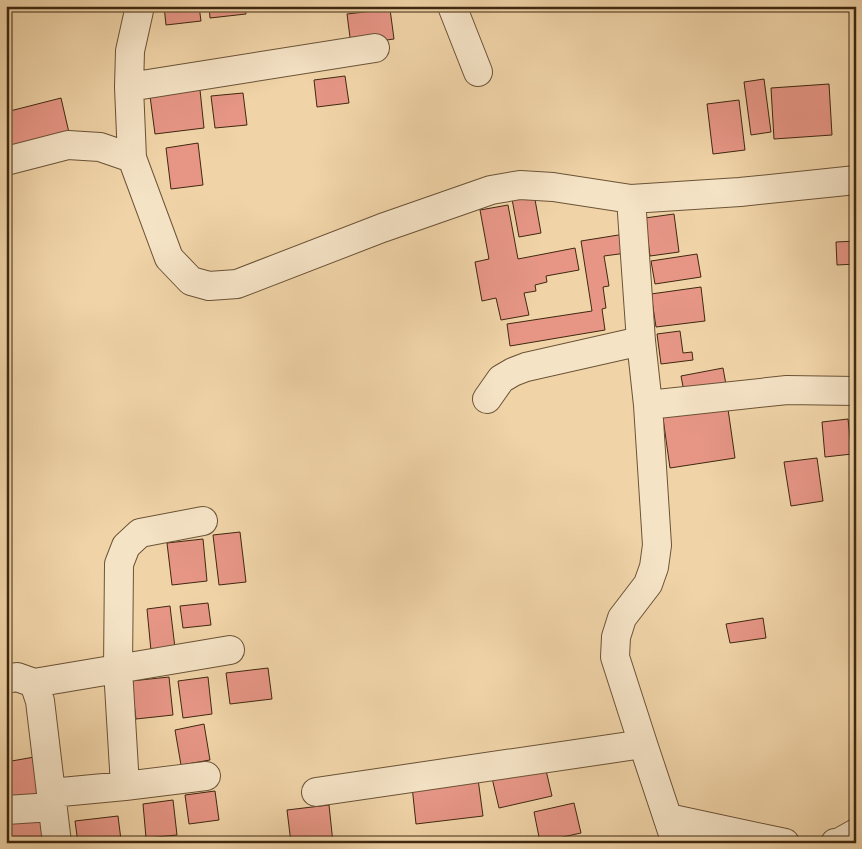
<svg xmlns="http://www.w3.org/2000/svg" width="862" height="849" viewBox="0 0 862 849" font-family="'IM FELL English',serif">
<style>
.building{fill:#e79686;stroke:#3f2810}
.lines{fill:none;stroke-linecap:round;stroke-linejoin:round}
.street-casing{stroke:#6b5336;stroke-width:30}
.street{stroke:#f5e3c6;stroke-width:28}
</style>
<rect width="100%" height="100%" fill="#f0d4a8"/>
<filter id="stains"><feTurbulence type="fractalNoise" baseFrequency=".004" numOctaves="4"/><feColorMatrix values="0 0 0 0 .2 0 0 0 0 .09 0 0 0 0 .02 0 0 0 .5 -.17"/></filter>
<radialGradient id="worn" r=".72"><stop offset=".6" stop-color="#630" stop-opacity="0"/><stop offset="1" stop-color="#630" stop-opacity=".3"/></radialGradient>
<path class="building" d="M 164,6 L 199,6 L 201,21 L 166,25 Z
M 209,6 L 245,6 L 246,14 L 210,18 Z
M 390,9 L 394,39 L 351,45 L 347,14 Z
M 345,76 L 349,103 L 317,107 L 314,80 Z
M 764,79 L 771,132 L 751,135 L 744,82 Z
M 829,84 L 832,135 L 774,139 L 771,88 Z
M 200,90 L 204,128 L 155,134 L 150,96 Z
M 243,93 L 247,125 L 215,128 L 211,96 Z
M 61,98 L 70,137 L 12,151 L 6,127 L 6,112 Z
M 739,100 L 745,150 L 713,154 L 707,104 Z
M 198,143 L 203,185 L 171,189 L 166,148 Z
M 534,194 L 541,233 L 519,237 L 512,199 Z
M 508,205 L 518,259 L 575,248 L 579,270 L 546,276 L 547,282 L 535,285 L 536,291 L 524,293 L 529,315 L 501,320 L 496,298 L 482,301 L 475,262 L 489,259 L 480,210 Z
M 674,214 L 679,252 L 650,256 L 645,218 Z
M 631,233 L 634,252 L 604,256 L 609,286 L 603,287 L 606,308 L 602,309 L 605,330 L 510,346 L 507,324 L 592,311 L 581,241 Z
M 856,241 L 856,264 L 837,265 L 836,242 Z
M 697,254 L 701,277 L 655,284 L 651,261 Z
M 701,287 L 705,321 L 656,327 L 651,294 Z
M 680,331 L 683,353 L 692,352 L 693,360 L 661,364 L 657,334 Z
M 855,336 L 856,336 L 856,367 L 854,367 Z
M 723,368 L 727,390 L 685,397 L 681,376 Z
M 727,402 L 735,458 L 670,468 L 662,411 Z
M 848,419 L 852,454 L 825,457 L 822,422 Z
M 817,458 L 823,501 L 791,506 L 784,462 Z
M 240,532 L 246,582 L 219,585 L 213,535 Z
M 203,539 L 207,581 L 172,585 L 167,543 Z
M 208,603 L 211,625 L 183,628 L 180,606 Z
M 170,606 L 175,648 L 151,651 L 147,609 Z
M 763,618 L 766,638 L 730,643 L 726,624 Z
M 268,668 L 272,699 L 230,704 L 226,673 Z
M 169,677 L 173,715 L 136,719 L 131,681 Z
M 208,677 L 212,714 L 183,718 L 178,681 Z
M 204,724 L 210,760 L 181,765 L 175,730 Z
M 40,756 L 46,799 L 9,805 L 6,786 L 6,762 Z
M 545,766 L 552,796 L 499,808 L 492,778 Z
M 478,779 L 483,816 L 416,824 L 412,786 Z
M 215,791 L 219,820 L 189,824 L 185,795 Z
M 173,800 L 177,835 L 146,838 L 143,804 Z
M 574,803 L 581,833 L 540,842 L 534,812 Z
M 329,805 L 333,843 L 291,843 L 287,810 Z
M 46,811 L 51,843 L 6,843 L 6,818 Z
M 118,816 L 121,840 L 98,843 L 78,843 L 75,821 Z"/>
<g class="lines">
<g class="street-casing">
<path id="street" d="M 452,6 L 478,72
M 129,87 L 375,48
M 132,158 L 129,87 L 130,51 L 140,6
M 6,161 L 68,145 L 100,147 L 132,158 L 169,258 L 191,281 L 209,286 L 237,284 L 382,228 L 491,190 L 520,185 L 553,187 L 631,199
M 487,399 L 501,379 L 513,372 L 526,367 L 641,341
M 648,405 L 787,390 L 856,391
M 6,679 L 17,677 L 34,683 L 40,701 L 57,843
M 34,683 L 230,650
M 125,786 L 118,669 L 119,564 L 126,546 L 140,533 L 203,521
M 316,792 L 643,744
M 51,793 L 125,786 L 206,776
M 6,810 L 52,807
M 668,818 L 785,843
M 676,843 L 643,744 L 615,657 L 616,637 L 622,618 L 648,584 L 654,567 L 657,545 L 648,405 L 641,341 L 631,199 L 740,192 L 856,180
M 835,843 L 840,842 L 856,833"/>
</g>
<use href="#street" class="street"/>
</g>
<rect width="862" height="849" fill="none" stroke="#f0d4a8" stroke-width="25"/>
<rect x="8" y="8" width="847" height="834" fill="none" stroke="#3f2810" stroke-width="2.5"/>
<rect x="12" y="12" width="837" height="824" fill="none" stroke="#3f2810"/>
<rect width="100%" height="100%" filter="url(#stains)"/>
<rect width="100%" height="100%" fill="url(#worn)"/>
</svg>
